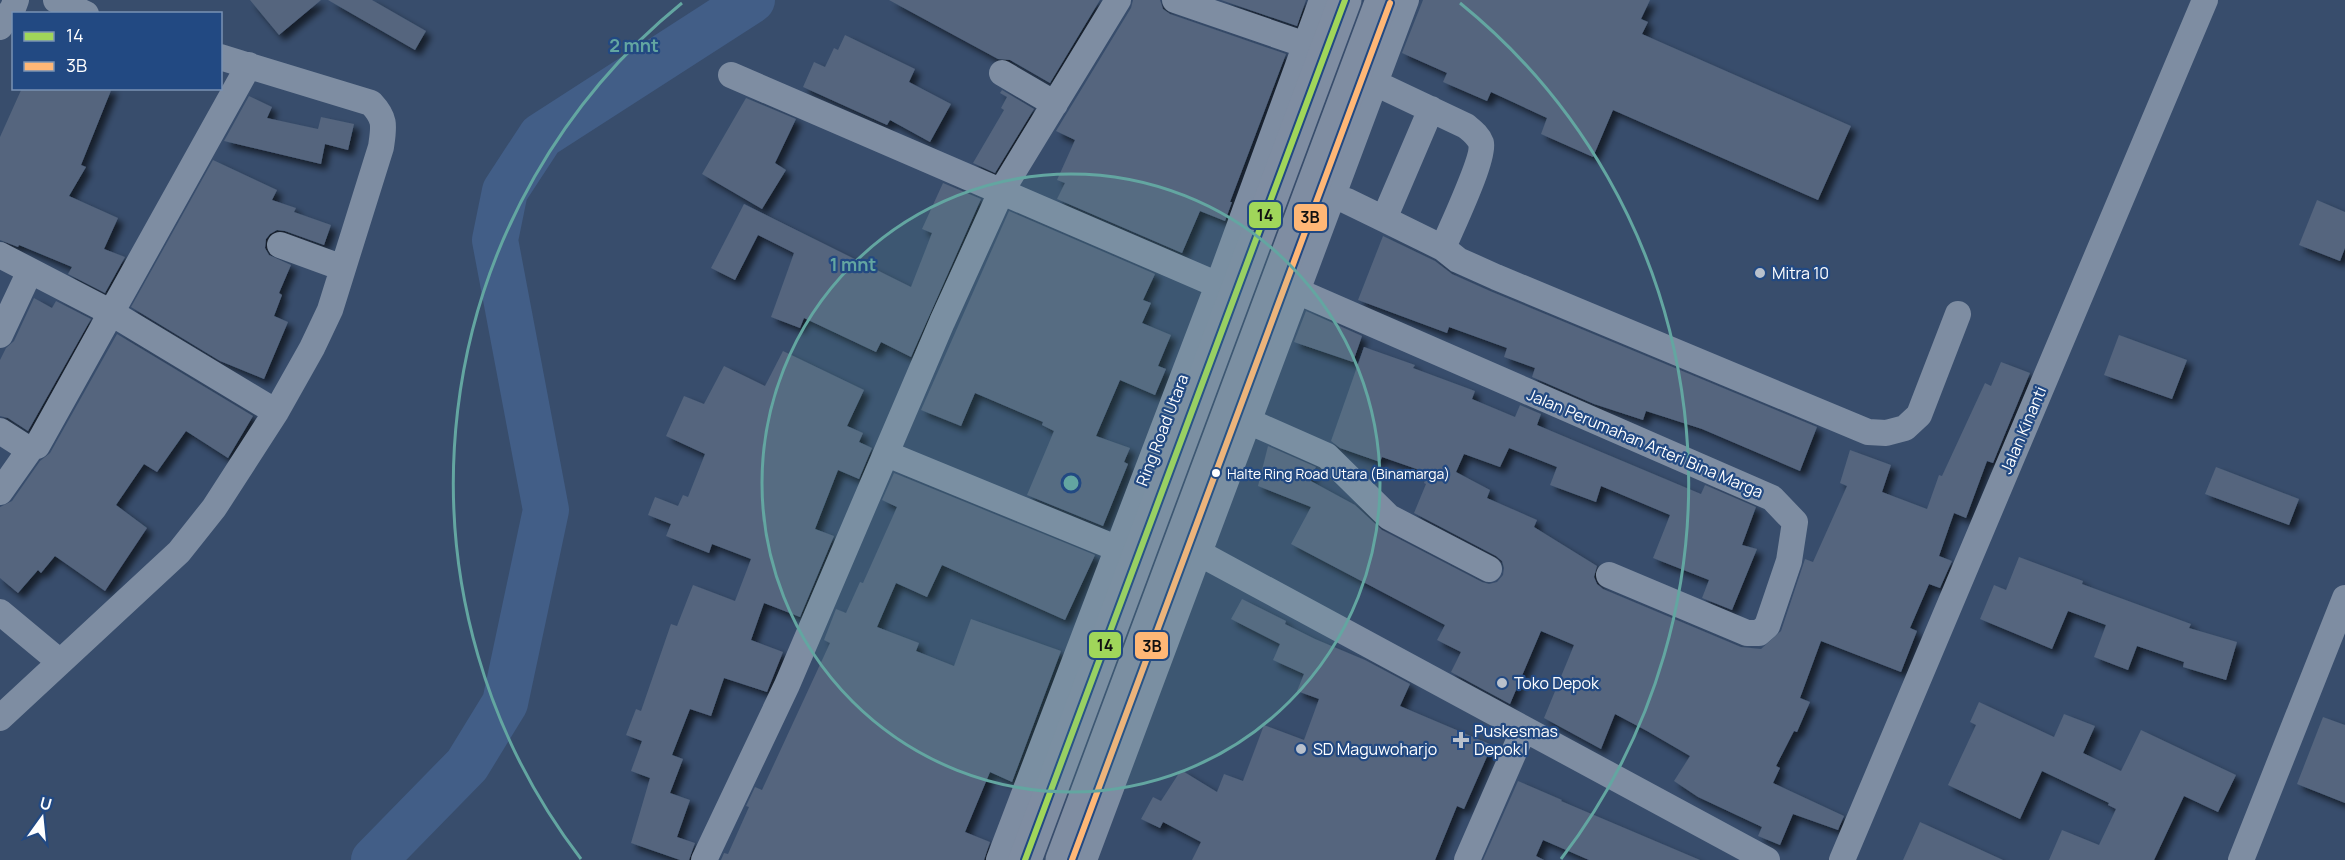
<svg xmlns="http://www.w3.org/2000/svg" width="2345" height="860" viewBox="0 0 2345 860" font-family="Manrope,sans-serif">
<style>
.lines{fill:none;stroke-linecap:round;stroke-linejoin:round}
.river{stroke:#425e87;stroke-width:46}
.building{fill:#54657e;filter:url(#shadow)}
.minor{stroke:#7e8da2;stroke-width:26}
.highway{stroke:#7f8da2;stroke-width:33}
.bus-1-casing{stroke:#224982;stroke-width:10}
.bus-2-casing{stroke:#224982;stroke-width:10}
.bus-1{stroke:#a0d65a;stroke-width:6}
.bus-2{stroke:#ffb776;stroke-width:6}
.ring{fill:none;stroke:#63a6a1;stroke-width:3}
.poi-dot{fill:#b9c1cc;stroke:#224982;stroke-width:2}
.bus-dot{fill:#fff;stroke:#224982;stroke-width:2}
.labels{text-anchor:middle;stroke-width:4.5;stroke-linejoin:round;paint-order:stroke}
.bus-label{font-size:14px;fill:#fff;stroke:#224982;text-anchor:start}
.poi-label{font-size:16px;fill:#fff;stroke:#224982;text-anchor:start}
.street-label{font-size:16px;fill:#fff;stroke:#224982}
.centre{fill:#63a6a1;stroke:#224982;stroke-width:3}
.ring-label{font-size:18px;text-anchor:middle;font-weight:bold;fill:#63a6a1;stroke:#224982;stroke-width:4.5;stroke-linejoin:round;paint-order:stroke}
.line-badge{stroke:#224982;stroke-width:2}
.pale-badge-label{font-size:16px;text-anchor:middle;font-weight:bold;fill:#111}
</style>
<defs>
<filter id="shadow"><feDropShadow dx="5.5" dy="5.5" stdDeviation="3" flood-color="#0009"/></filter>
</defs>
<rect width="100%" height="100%" fill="#384d6c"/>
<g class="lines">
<path class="river" d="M 374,860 L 467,765 L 505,703 L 546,510 L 495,240 L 505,191 L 541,136 L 752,0"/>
</g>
<path class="building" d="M 250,0 L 321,0 L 279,35 Z
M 328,0 L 372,0 L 426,31 L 415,50 Z
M 889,0 L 1100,0 L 1050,83 L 1010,60 L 998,59 Z
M 1133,0 L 1160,0 L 1163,9 L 1170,14 L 1286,54 L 1230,202 L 1232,202 L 1225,221 L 1200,211 L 1182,253 L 1057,199 L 1065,183 L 1057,180 L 1075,140 L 1056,131 L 1131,8 Z
M 1221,0 L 1306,0 L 1297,26 Z
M 1423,0 L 1650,0 L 1641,19 L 1648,22 L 1642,34 L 1851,126 L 1818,200 L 1613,110 L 1593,157 L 1541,134 L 1547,118 L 1491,92 L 1487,101 L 1443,82 L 1447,73 L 1402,53 Z
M 845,35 L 915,69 L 909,82 L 951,104 L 930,142 L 890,120 L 887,125 L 803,87 L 814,62 L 825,67 L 834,48 L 838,50 Z
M 22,88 L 112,88 L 81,165 L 86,167 L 69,196 L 118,218 L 104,249 L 125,257 L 105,293 L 68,274 L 72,267 L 19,245 L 18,247 L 0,240 L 0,137 Z
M 1002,90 L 1034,109 L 995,173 L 973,163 L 1004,110 L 1001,108 L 1007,97 L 1000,93 Z
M 249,96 L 272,107 L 267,118 L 318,129 L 321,117 L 354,124 L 348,150 L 325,144 L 321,164 L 224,141 Z
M 746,98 L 796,119 L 775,163 L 786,170 L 762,209 L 702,174 Z
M 213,160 L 277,190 L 272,200 L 296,208 L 294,212 L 331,225 L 324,245 L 285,231 L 277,230 L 270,234 L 266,239 L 265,248 L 269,255 L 291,265 L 279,293 L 282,295 L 274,316 L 288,322 L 264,379 L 220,361 L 131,307 Z
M 943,183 L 981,199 L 911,357 L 881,342 L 876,352 L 804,318 L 800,328 L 771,317 L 794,253 L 758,235 L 735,280 L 711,268 L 744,204 L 911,287 L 932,233 L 922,229 Z
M 2317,200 L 2345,212 L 2345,248 L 2340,261 L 2299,245 Z
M 1009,211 L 1155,274 L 1143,300 L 1151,303 L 1142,323 L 1171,335 L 1158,366 L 1166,369 L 1155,395 L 1120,380 L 1096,436 L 1130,448 L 1124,462 L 1128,464 L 1103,526 L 1027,495 L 1054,431 L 1042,425 L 1043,422 L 975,393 L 961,426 L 921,410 Z
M 1383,236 L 1435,261 L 1452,274 L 1490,291 L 1817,427 L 1800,471 L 1702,429 L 1646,411 L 1643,420 L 1594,404 L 1532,377 L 1535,368 L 1504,357 L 1507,348 L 1449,327 L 1447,333 L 1358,300 Z
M 34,298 L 52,308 L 56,301 L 91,319 L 28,431 L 8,418 L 0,416 L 0,360 L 6,348 L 14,341 Z
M 1306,311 L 1362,336 L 1353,362 L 1294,342 Z
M 117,334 L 253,416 L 228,458 L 186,431 L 157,472 L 144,464 L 116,505 L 147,528 L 105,591 L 55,556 L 41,573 L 38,570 L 18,593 L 0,578 L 0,507 L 12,501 L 40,461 L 50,453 Z
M 2119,335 L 2187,360 L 2172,399 L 2104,375 Z
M 1364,347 L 1415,365 L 1413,368 L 1475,391 L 1472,399 L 1515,417 L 1520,405 L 1541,414 L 1537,425 L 1701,494 L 1705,485 L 1756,507 L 1742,545 L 1757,549 L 1732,610 L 1702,598 L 1709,580 L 1653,558 L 1670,515 L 1601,486 L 1596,502 L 1550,485 L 1557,467 L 1509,448 L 1500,467 L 1464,454 L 1456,472 L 1490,490 L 1487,498 L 1537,520 L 1534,527 L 1597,566 L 1594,577 L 1597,584 L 1603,589 L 1741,647 L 1761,649 L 1781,631 L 1805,559 L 1813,562 L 1847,486 L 1840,483 L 1850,450 L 1891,465 L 1882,492 L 1927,509 L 1939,475 L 1942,476 L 1985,383 L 1991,386 L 2001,362 L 2030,373 L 1993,463 L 1987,461 L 1966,518 L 1954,513 L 1939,556 L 1952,561 L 1940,588 L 1929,584 L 1910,628 L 1917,631 L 1901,672 L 1821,641 L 1800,698 L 1810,702 L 1797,732 L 1794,731 L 1776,766 L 1780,768 L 1773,783 L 1844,816 L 1838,830 L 1793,814 L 1780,845 L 1758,836 L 1762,827 L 1698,797 L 1674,781 L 1690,756 L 1647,731 L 1615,714 L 1601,749 L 1544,718 L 1574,645 L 1541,631 L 1510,704 L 1451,672 L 1461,652 L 1437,640 L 1445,625 L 1291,544 L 1311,507 L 1258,486 L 1268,446 L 1316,467 L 1309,480 L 1355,505 L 1382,530 L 1482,582 L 1489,584 L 1497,582 L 1503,575 L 1504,568 L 1502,561 L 1496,556 L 1414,513 L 1426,484 L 1424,483 L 1428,473 L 1382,457 L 1380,462 L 1340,448 L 1331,441 Z
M 783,351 L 864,390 L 847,426 L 863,433 L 859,442 L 872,448 L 859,479 L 838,470 L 815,529 L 834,536 L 800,617 L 764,603 L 751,640 L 783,652 L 767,692 L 724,678 L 711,716 L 690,709 L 672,755 L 683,759 L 670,793 L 690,800 L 677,837 L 695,843 L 689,860 L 680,860 L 631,843 L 650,778 L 631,771 L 642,741 L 626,735 L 636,709 L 641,711 L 671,624 L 677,626 L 693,585 L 735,601 L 751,559 L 712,544 L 709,553 L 666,536 L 671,524 L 648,515 L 655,497 L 678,506 L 683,495 L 688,497 L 705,454 L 666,436 L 684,396 L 704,404 L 724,366 L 765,386 Z
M 2216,467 L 2299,499 L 2289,525 L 2205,494 Z
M 894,473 L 1095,555 L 1065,620 L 942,565 L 927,597 L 896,583 L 877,627 L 919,643 L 916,651 L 954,666 L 971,619 L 1061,651 L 1012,782 L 990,772 L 965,832 L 990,842 L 984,860 L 721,860 L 724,853 L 728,854 L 749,807 L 746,806 L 755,787 L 762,790 L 830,643 L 824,640 L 836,609 L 846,613 L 860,582 L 863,583 L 897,507 L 882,500 Z
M 2019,557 L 2083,581 L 2082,584 L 2191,624 L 2189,628 L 2237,642 L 2226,680 L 2183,667 L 2184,662 L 2137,646 L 2128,670 L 2094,657 L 2106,625 L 2068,611 L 2052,649 L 1980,619 L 1994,585 L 2006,590 Z
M 1242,599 L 1286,621 L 1285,624 L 1315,639 L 1365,660 L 1410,684 L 1400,706 L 1492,745 L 1464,809 L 1457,806 L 1435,860 L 1192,860 L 1201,842 L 1163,822 L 1160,828 L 1141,819 L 1153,797 L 1161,801 L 1181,770 L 1217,792 L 1224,774 L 1243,781 L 1264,725 L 1304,740 L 1319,699 L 1297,691 L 1304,674 L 1273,660 L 1280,644 L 1231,619 Z
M 1979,702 L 2054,737 L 2064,714 L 2095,726 L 2083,753 L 2121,771 L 2141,730 L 2236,775 L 2218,812 L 2184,796 L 2154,860 L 2049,860 L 2062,830 L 2099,845 L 2116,809 L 2108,805 L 2109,803 L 2042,771 L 2020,819 L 1948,785 L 1976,725 L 1970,722 Z
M 2323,717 L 2345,725 L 2345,803 L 2297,784 Z
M 1518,781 L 1562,800 L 1561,801 L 1700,860 L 1589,860 L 1543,840 L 1536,856 L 1544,860 L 1483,860 Z
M 1920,822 L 2003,860 L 1903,860 Z"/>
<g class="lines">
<path class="minor" d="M 56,0 L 86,14
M 1175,0 L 1306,45
M 0,27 L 13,8 L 16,0
M 1002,73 L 1055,104
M 731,75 L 1218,285
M 1375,83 L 1466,126 C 1472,131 1478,135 1481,143 C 1485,158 1450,230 1443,248
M 1318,191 L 1347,201 L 1384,219 L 1443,248 L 1458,260 L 1496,277 L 1868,432 L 1886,433 L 1905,428 L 1919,415 L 1958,314
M 1384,219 L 1431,109
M 280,245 L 343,268
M 0,255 L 110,312 L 276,412
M 1297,291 L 1772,498 L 1795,522 L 1789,561 L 1767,626 L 1759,633 L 1747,633 L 1609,575
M 0,335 L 30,271
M 1248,421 L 1327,456 L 1389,517 L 1489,569
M 0,431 L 25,447 L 31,448
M 887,454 L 1116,548
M 0,492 L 31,448 L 37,446 L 249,65
M 1199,553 L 1767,860
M 0,612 L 60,662
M 0,718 L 179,552 L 214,508 L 276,412 L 312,348 L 330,310 L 381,147 C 384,126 386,119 371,103 L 220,57
M 704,860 L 787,685 L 942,322 L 1002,190 L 1118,0
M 999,860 L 1218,285 L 1322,0
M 1084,860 L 1406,0
M 1467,860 L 1524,729
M 1842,860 L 2205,0
M 2241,860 L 2345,598"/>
<path class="highway" d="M 1025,860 L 1345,0
M 1062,860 L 1382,0"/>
<g class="bus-1-casing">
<path id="bus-1" d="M 1025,860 L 1345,0"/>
</g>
<g class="bus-2-casing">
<path id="bus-2" d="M 1072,860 L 1390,3"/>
</g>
<use href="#bus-1" class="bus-1"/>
<use href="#bus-2" class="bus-2"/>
</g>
<circle cx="1071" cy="483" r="309" fill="#63a6a1" fill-opacity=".12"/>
<g class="ring">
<circle cx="1071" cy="483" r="309"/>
<path d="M581 859A618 618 0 0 1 682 3M1460 3A618 618 0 0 1 1561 859"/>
</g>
<g class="poi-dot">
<circle cx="1760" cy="273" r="6"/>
<circle cx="1502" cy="683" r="6"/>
<path d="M1458 731h6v6h6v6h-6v6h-6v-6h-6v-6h6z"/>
<circle cx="1301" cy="749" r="6"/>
</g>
<circle class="bus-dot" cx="1216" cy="473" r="5"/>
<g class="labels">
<g class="bus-label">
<text x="1227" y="479">Halte Ring Road Utara (Binamarga)</text>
</g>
<g class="poi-label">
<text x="1772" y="279">Mitra 10</text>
<text x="1514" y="689">Toko Depok</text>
<text x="1474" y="737">Puskesmas<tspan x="1474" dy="18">Depok I</tspan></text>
<text x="1313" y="755">SD Maguwoharjo</text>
</g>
<g class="street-label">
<text transform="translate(1162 430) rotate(-69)" y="6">Ring Road Utara</text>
<text transform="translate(2023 430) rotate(-67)" y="6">Jalan Kinanti</text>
<text transform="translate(1645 443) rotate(23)" y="6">Jalan Perumahan Arteri Bina Marga</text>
</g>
</g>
<circle cx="1071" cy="483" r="9" class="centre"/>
<g class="ring-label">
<text x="634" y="52">2 mnt</text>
<text x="853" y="271">1 mnt</text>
</g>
<g class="line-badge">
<rect x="1248" y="201" width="34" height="28" rx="6" fill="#a0d65a"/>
<rect x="1293" y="203" width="35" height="29" rx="6" fill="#ffb776"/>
<rect x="1088" y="631" width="34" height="28" rx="6" fill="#a0d65a"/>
<rect x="1134" y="631" width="35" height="29" rx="6" fill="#ffb776"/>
</g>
<g class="pale-badge-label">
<text x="1265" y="221">14</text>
<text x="1310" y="223">3B</text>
<text x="1105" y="651">14</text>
<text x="1152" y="652">3B</text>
</g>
<rect x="12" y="12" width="210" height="78" fill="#224982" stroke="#7a92b4" stroke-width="1.5"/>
<rect x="24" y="32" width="30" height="9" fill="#a0d65a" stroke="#7a92b4" stroke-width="1.5"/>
<text x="66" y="42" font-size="18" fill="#ffffff">14</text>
<rect x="24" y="62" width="30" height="9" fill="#ffb776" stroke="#7a92b4" stroke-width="1.5"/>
<text x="66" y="72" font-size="18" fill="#ffffff">3B</text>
<g transform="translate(42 818) rotate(15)" stroke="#224982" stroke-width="4.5" paint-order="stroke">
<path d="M0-4.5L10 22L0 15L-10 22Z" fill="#ffffff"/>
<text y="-9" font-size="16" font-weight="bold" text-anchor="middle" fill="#ffffff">U</text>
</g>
</svg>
